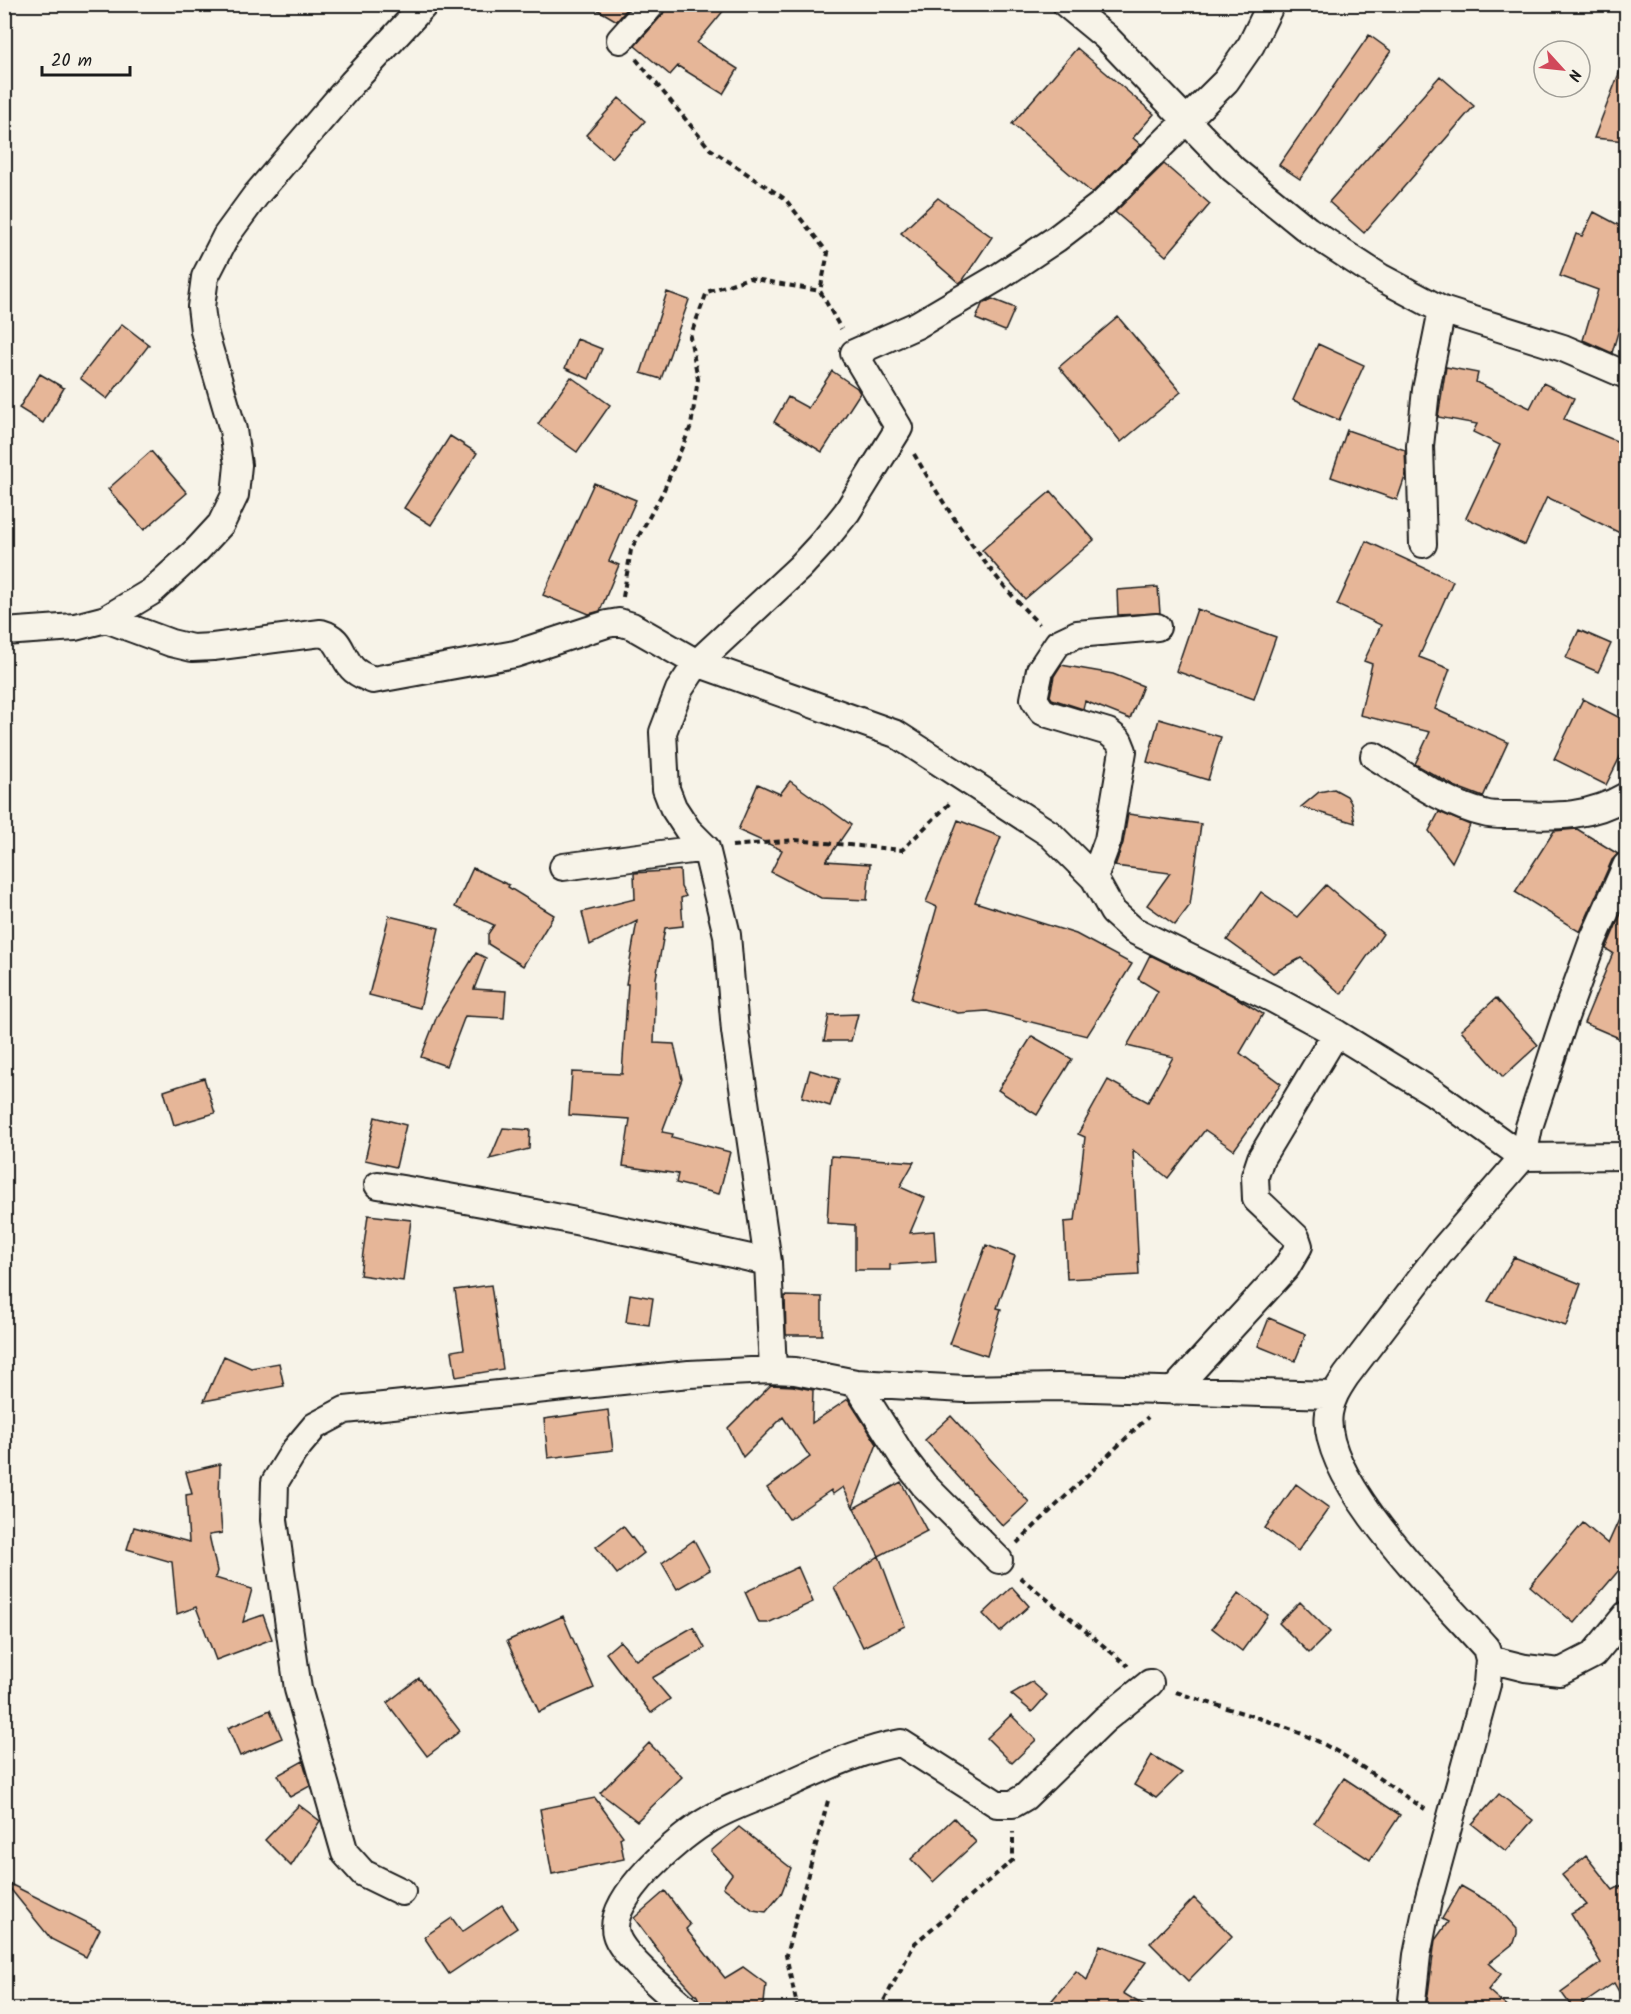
<svg xmlns="http://www.w3.org/2000/svg" width="1631" height="2014" viewBox="0 0 1631 2014" font-family="Kalam,sans-serif">
<style>
.building{fill:#e6b698;stroke:#1c1c1c;stroke-width:1.5}
.lines{fill:none;stroke-linecap:round;stroke-linejoin:round}
.street-casing{stroke:#1c1c1c;stroke-width:30}
.path{stroke:#1c1c1c;stroke-width:4;stroke-dasharray:6 4.5;stroke-linecap:butt}
.street{stroke:#f7f3e8;stroke-width:26}
</style>
<rect width="100%" height="100%" fill="#f7f3e8"/>
<filter id="ink" filterUnits="userSpaceOnUse"><feTurbulence type="fractalNoise" baseFrequency=".0167" numOctaves="2"/><feDisplacementMap in="SourceGraphic" scale="12" xChannelSelector="R" yChannelSelector="G"/><feConvolveMatrix kernelMatrix="1 2 1 2 8 2 1 2 1" color-interpolation-filters="sRGB"/></filter>
<g filter="url(#ink)">
<path class="building" d="M 588,4 L 631,4 L 617,21 Z
M 667,4 L 729,4 L 697,43 L 738,69 L 723,94 L 678,66 L 670,75 L 635,46 L 663,14 Z
M 1369,35 L 1391,51 L 1300,179 L 1279,165 Z
M 1077,48 L 1154,114 L 1133,138 L 1141,145 L 1092,193 L 1012,124 Z
M 1625,58 L 1626,58 L 1626,141 L 1594,138 Z
M 1440,76 L 1474,106 L 1364,233 L 1329,202 Z
M 619,98 L 645,121 L 612,158 L 586,135 Z
M 1164,164 L 1210,204 L 1166,256 L 1115,212 Z
M 938,198 L 992,237 L 963,280 L 959,283 L 901,233 Z
M 1594,212 L 1626,229 L 1626,305 L 1612,353 L 1583,340 L 1598,290 L 1560,276 L 1576,234 L 1582,236 Z
M 667,292 L 689,300 L 661,379 L 641,373 Z
M 992,299 L 1015,308 L 1005,331 L 976,319 L 982,304 Z
M 1118,317 L 1181,392 L 1121,442 L 1059,367 Z
M 122,324 L 149,345 L 107,399 L 80,378 Z
M 577,339 L 602,349 L 589,379 L 565,368 Z
M 1318,344 L 1364,365 L 1339,420 L 1293,400 Z
M 1446,367 L 1478,373 L 1476,382 L 1530,408 L 1543,383 L 1574,398 L 1564,419 L 1626,445 L 1626,536 L 1547,497 L 1525,545 L 1466,518 L 1500,445 L 1473,432 L 1477,424 L 1438,417 Z
M 832,371 L 857,388 L 860,393 L 822,452 L 774,422 L 788,397 L 808,408 Z
M 40,374 L 64,388 L 43,423 L 19,408 Z
M 571,377 L 610,405 L 577,452 L 538,424 Z
M 1347,430 L 1405,450 L 1406,474 L 1397,500 L 1331,477 Z
M 450,436 L 477,453 L 431,525 L 404,508 Z
M 151,451 L 187,493 L 144,530 L 108,489 Z
M 594,483 L 636,500 L 609,561 L 619,565 L 600,611 L 589,614 L 543,595 Z
M 1051,491 L 1094,540 L 1025,599 L 982,550 Z
M 1366,541 L 1453,581 L 1419,657 L 1450,669 L 1435,709 L 1508,742 L 1483,797 L 1454,786 L 1415,764 L 1430,732 L 1360,715 L 1372,664 L 1364,661 L 1381,625 L 1337,605 Z
M 1158,587 L 1160,613 L 1118,615 L 1117,590 Z
M 1197,609 L 1276,637 L 1254,699 L 1176,671 Z
M 1579,630 L 1611,644 L 1598,672 L 1566,658 Z
M 1061,665 L 1113,674 L 1143,686 L 1130,719 L 1085,701 L 1083,709 L 1052,699 L 1050,696 L 1054,676 Z
M 1583,699 L 1626,721 L 1626,745 L 1606,785 L 1554,759 Z
M 1159,719 L 1221,737 L 1208,780 L 1147,762 Z
M 790,781 L 851,825 L 826,861 L 870,864 L 867,900 L 821,898 L 771,872 L 782,850 L 738,830 L 758,784 L 780,794 Z
M 1334,789 L 1347,796 L 1351,803 L 1355,823 L 1301,807 L 1319,792 Z
M 1439,812 L 1470,825 L 1452,862 L 1429,831 Z
M 1128,814 L 1201,824 L 1190,905 L 1175,925 L 1147,905 L 1170,873 L 1115,866 L 1123,843 Z
M 958,820 L 1001,837 L 975,902 L 1076,934 L 1132,964 L 1087,1036 L 987,1011 L 958,1013 L 911,999 L 937,907 L 926,902 Z
M 1577,829 L 1618,854 L 1612,860 L 1580,932 L 1515,892 L 1554,831 Z
M 473,868 L 509,885 L 508,887 L 554,915 L 523,966 L 488,944 L 488,934 L 494,925 L 455,907 Z
M 680,870 L 681,887 L 686,896 L 681,898 L 683,926 L 665,928 L 656,978 L 654,1043 L 674,1044 L 682,1079 L 662,1132 L 673,1134 L 672,1137 L 730,1152 L 719,1194 L 676,1183 L 678,1174 L 623,1166 L 630,1119 L 569,1115 L 572,1072 L 622,1074 L 628,984 L 626,984 L 637,921 L 590,945 L 582,912 L 635,899 L 634,873 Z
M 1326,885 L 1383,934 L 1341,994 L 1301,958 L 1273,973 L 1227,940 L 1261,892 L 1297,917 Z
M 1626,902 L 1626,1041 L 1584,1023 L 1613,953 L 1606,949 Z
M 389,916 L 439,928 L 420,1008 L 369,995 Z
M 476,953 L 486,958 L 474,989 L 506,991 L 504,1018 L 465,1016 L 446,1066 L 421,1057 L 437,1016 Z
M 1150,955 L 1232,995 L 1263,1014 L 1240,1053 L 1281,1084 L 1234,1150 L 1205,1130 L 1168,1178 L 1133,1150 L 1139,1275 L 1067,1279 L 1064,1222 L 1075,1221 L 1085,1137 L 1078,1134 L 1108,1080 L 1148,1102 L 1173,1057 L 1127,1046 L 1158,991 L 1138,979 Z
M 1496,998 L 1538,1045 L 1503,1077 L 1461,1030 Z
M 858,1014 L 851,1041 L 824,1041 L 829,1015 Z
M 1032,1036 L 1072,1059 L 1037,1115 L 998,1090 Z
M 810,1070 L 839,1079 L 830,1106 L 802,1097 Z
M 204,1078 L 215,1113 L 174,1125 L 164,1091 Z
M 375,1117 L 406,1125 L 396,1167 L 365,1160 Z
M 503,1128 L 530,1130 L 529,1149 L 490,1159 Z
M 831,1156 L 914,1162 L 900,1187 L 925,1198 L 910,1233 L 934,1231 L 936,1262 L 890,1265 L 890,1270 L 855,1270 L 855,1225 L 827,1223 Z
M 368,1215 L 411,1220 L 403,1281 L 360,1275 Z
M 986,1245 L 1015,1256 L 997,1308 L 1001,1309 L 987,1356 L 950,1344 Z
M 1514,1257 L 1581,1284 L 1566,1326 L 1488,1301 Z
M 491,1285 L 503,1369 L 456,1377 L 452,1351 L 464,1349 L 455,1290 Z
M 630,1294 L 653,1298 L 649,1325 L 626,1322 Z
M 785,1296 L 822,1297 L 822,1335 L 786,1335 Z
M 1269,1318 L 1306,1334 L 1295,1361 L 1258,1346 Z
M 224,1356 L 251,1368 L 279,1363 L 284,1386 L 204,1401 Z
M 771,1385 L 793,1386 L 813,1390 L 812,1423 L 848,1399 L 877,1444 L 853,1507 L 843,1487 L 833,1494 L 831,1490 L 789,1519 L 767,1488 L 810,1457 L 783,1417 L 743,1457 L 728,1428 Z
M 608,1410 L 613,1450 L 548,1458 L 544,1419 Z
M 951,1416 L 1029,1502 L 1003,1526 L 925,1440 Z
M 220,1464 L 219,1495 L 222,1533 L 209,1535 L 217,1571 L 215,1578 L 252,1589 L 243,1622 L 263,1615 L 272,1639 L 216,1660 L 196,1607 L 177,1614 L 172,1562 L 127,1549 L 134,1527 L 189,1542 L 186,1495 L 192,1494 L 186,1472 Z
M 901,1482 L 927,1531 L 879,1556 L 854,1508 Z
M 1296,1484 L 1329,1508 L 1298,1551 L 1265,1528 Z
M 1626,1504 L 1626,1562 L 1574,1623 L 1530,1586 L 1583,1523 L 1608,1544 Z
M 623,1526 L 644,1553 L 617,1574 L 596,1547 Z
M 694,1540 L 710,1570 L 677,1589 L 662,1563 Z
M 879,1556 L 905,1626 L 863,1647 L 834,1587 Z
M 798,1567 L 813,1602 L 768,1623 L 759,1623 L 745,1592 Z
M 1012,1587 L 1029,1606 L 1000,1632 L 983,1614 Z
M 1239,1593 L 1268,1615 L 1242,1651 L 1212,1628 Z
M 1300,1602 L 1330,1632 L 1309,1653 L 1279,1623 Z
M 563,1616 L 594,1688 L 539,1712 L 507,1641 Z
M 693,1627 L 705,1648 L 652,1678 L 670,1699 L 651,1713 L 606,1653 L 620,1641 L 636,1660 Z
M 419,1678 L 460,1731 L 427,1756 L 387,1703 Z
M 1032,1682 L 1047,1695 L 1032,1712 L 1011,1694 Z
M 270,1710 L 282,1738 L 240,1756 L 228,1728 Z
M 1011,1715 L 1036,1740 L 1012,1763 L 987,1738 Z
M 649,1743 L 682,1777 L 637,1821 L 600,1793 Z
M 1152,1755 L 1182,1773 L 1156,1798 L 1134,1785 Z
M 303,1761 L 310,1786 L 290,1797 L 278,1775 Z
M 1344,1778 L 1400,1815 L 1370,1860 L 1314,1823 Z
M 1499,1794 L 1533,1820 L 1506,1851 L 1472,1824 Z
M 595,1798 L 623,1836 L 620,1838 L 624,1859 L 552,1874 L 540,1809 Z
M 299,1805 L 320,1821 L 291,1866 L 265,1840 Z
M 954,1818 L 976,1842 L 933,1882 L 911,1859 Z
M 739,1827 L 791,1868 L 781,1894 L 766,1912 L 753,1910 L 723,1887 L 732,1874 L 711,1851 Z
M 1586,1856 L 1613,1890 L 1626,1883 L 1626,2004 L 1614,1983 L 1574,2010 L 1561,1992 L 1601,1963 L 1571,1914 L 1587,1905 L 1562,1875 Z
M 4,1881 L 100,1929 L 86,1957 L 51,1939 Z
M 1461,1886 L 1496,1906 L 1517,1929 L 1517,1934 L 1514,1943 L 1489,1963 L 1501,1974 L 1488,1990 L 1511,2010 L 1426,2010 L 1435,1940 L 1448,1922 L 1442,1919 Z
M 665,1891 L 690,1925 L 686,1929 L 725,1978 L 743,1967 L 766,1984 L 764,2003 L 757,2010 L 703,2010 L 697,1996 L 663,1959 L 664,1958 L 634,1918 Z
M 1194,1898 L 1232,1936 L 1188,1981 L 1150,1943 Z
M 502,1905 L 517,1928 L 449,1974 L 424,1937 L 452,1918 L 462,1932 Z
M 1100,1945 L 1146,1962 L 1123,1993 L 1151,2010 L 1044,2010 L 1076,1971 L 1087,1980 Z"/>
<g class="lines">
<g class="street-casing">
<path id="street" d="M 1066,4 L 1106,37 L 1233,169 L 1308,230 L 1380,277 L 1442,310 L 1563,348 L 1626,375
M 620,40 L 652,4
M 1423,544 L 1420,446 L 1426,390 L 1442,310
M 106,619 L 171,643 L 192,648 L 213,647 L 321,633 C 342,639 339,653 352,668 C 357,674 366,677 373,680 L 515,654 L 607,624 L 619,622 L 632,626 L 697,663 L 896,734 L 1050,834 L 1094,878 L 1113,912 L 1133,930 L 1273,999 L 1336,1033 L 1434,1093 L 1523,1157 L 1626,1156
M 4,632 L 75,627 L 106,619 L 151,592 L 197,550 L 221,524 L 235,495 L 238,465 L 233,430 L 204,331 L 201,307 L 205,277 L 226,236 L 256,195 L 352,83 L 425,4
M 1374,756 C 1407,776 1447,805 1484,813 C 1494,816 1505,815 1516,815 C 1557,817 1590,817 1626,796
M 563,867 L 706,848
M 1094,878 L 1108,840 L 1123,751 L 1119,741 L 1108,732 L 1048,714 L 1042,711 L 1034,699 L 1040,670 L 1058,643 L 1077,634 L 1157,627
M 378,1185 C 509,1206 638,1233 768,1262
M 773,1370 L 768,1262 L 735,1031 L 727,935 L 706,848 L 688,830 L 673,807 L 666,789 L 663,732 L 679,690 L 697,663 L 800,567 L 823,542 L 847,512 L 899,428 L 854,353 L 917,325 L 997,278 L 1056,239 L 1103,203 L 1226,81 L 1251,45 L 1271,4
M 856,1383 L 904,1459 L 924,1485 L 999,1560
M 1173,1391 L 1286,1268 L 1299,1246 L 1296,1237 L 1256,1199 L 1255,1176 L 1261,1158 L 1336,1033
M 1489,1659 L 1525,1668 L 1560,1672 L 1593,1655 L 1626,1615
M 402,1892 L 363,1873 L 345,1853 L 298,1689 L 274,1520 L 275,1482 L 294,1451 L 315,1426 L 345,1410 L 689,1374 L 773,1370 L 795,1371 L 856,1383 L 965,1389 L 1058,1387 L 1334,1395
M 688,2010 C 670,1995 621,1955 616,1934 C 606,1899 682,1834 710,1819 C 728,1808 749,1801 768,1793 C 809,1775 857,1750 901,1743 L 997,1804 L 1013,1804 L 1025,1797 L 1104,1720 L 1150,1683
M 1411,2010 L 1417,1955 L 1428,1901 L 1487,1684 L 1489,1659 L 1486,1648 C 1443,1599 1319,1480 1329,1413 C 1331,1399 1338,1388 1346,1376 L 1439,1254 L 1523,1157 L 1529,1127 L 1565,1017 L 1593,940 L 1626,866"/>
</g>
<path class="path" d="M 636,59 L 710,149 L 785,199 L 828,253 L 820,291
M 914,454 C 950,515 989,575 1039,624
M 623,597 L 631,550 L 663,492 L 691,426 L 698,379 L 690,337 L 707,292 L 749,278 L 820,291 L 841,329
M 732,846 L 795,840 L 902,850 L 950,803
M 1017,1543 L 1148,1417
M 1020,1577 L 1128,1666
M 1176,1692 C 1221,1708 1268,1718 1311,1738 C 1352,1757 1388,1786 1425,1809
M 798,2010 L 786,1955 L 829,1797
M 879,2010 L 915,1943 L 1013,1860 L 1013,1832"/>
<use href="#street" class="street"/>
</g>
</g>
<rect width="1631" height="2014" fill="none" stroke="#f7f3e8" stroke-width="24"/>
<rect x="12" y="12" width="1607" height="1990" fill="none" stroke="#1c1c1c" stroke-width="2" filter="url(#ink)"/>
<g transform="translate(1562 69) rotate(117)"><circle r="28" fill="#f7f3e8" stroke="#9f9d96" stroke-width="1.5"/>
<path d="M0-4.5L10 22L0 15L-10 22Z" fill="#d1495b"/>
<text y="-9" font-size="16" font-weight="bold" text-anchor="middle" fill="#1c1c1c">N</text>
</g>
<path d="M42 66v9h88v-9" fill="none" stroke="#1c1c1c" stroke-width="3"/>
<text x="51" y="66" font-size="18" fill="#1c1c1c" stroke="#f7f3e8" stroke-width="4.5" paint-order="stroke">20 m</text>
</svg>
